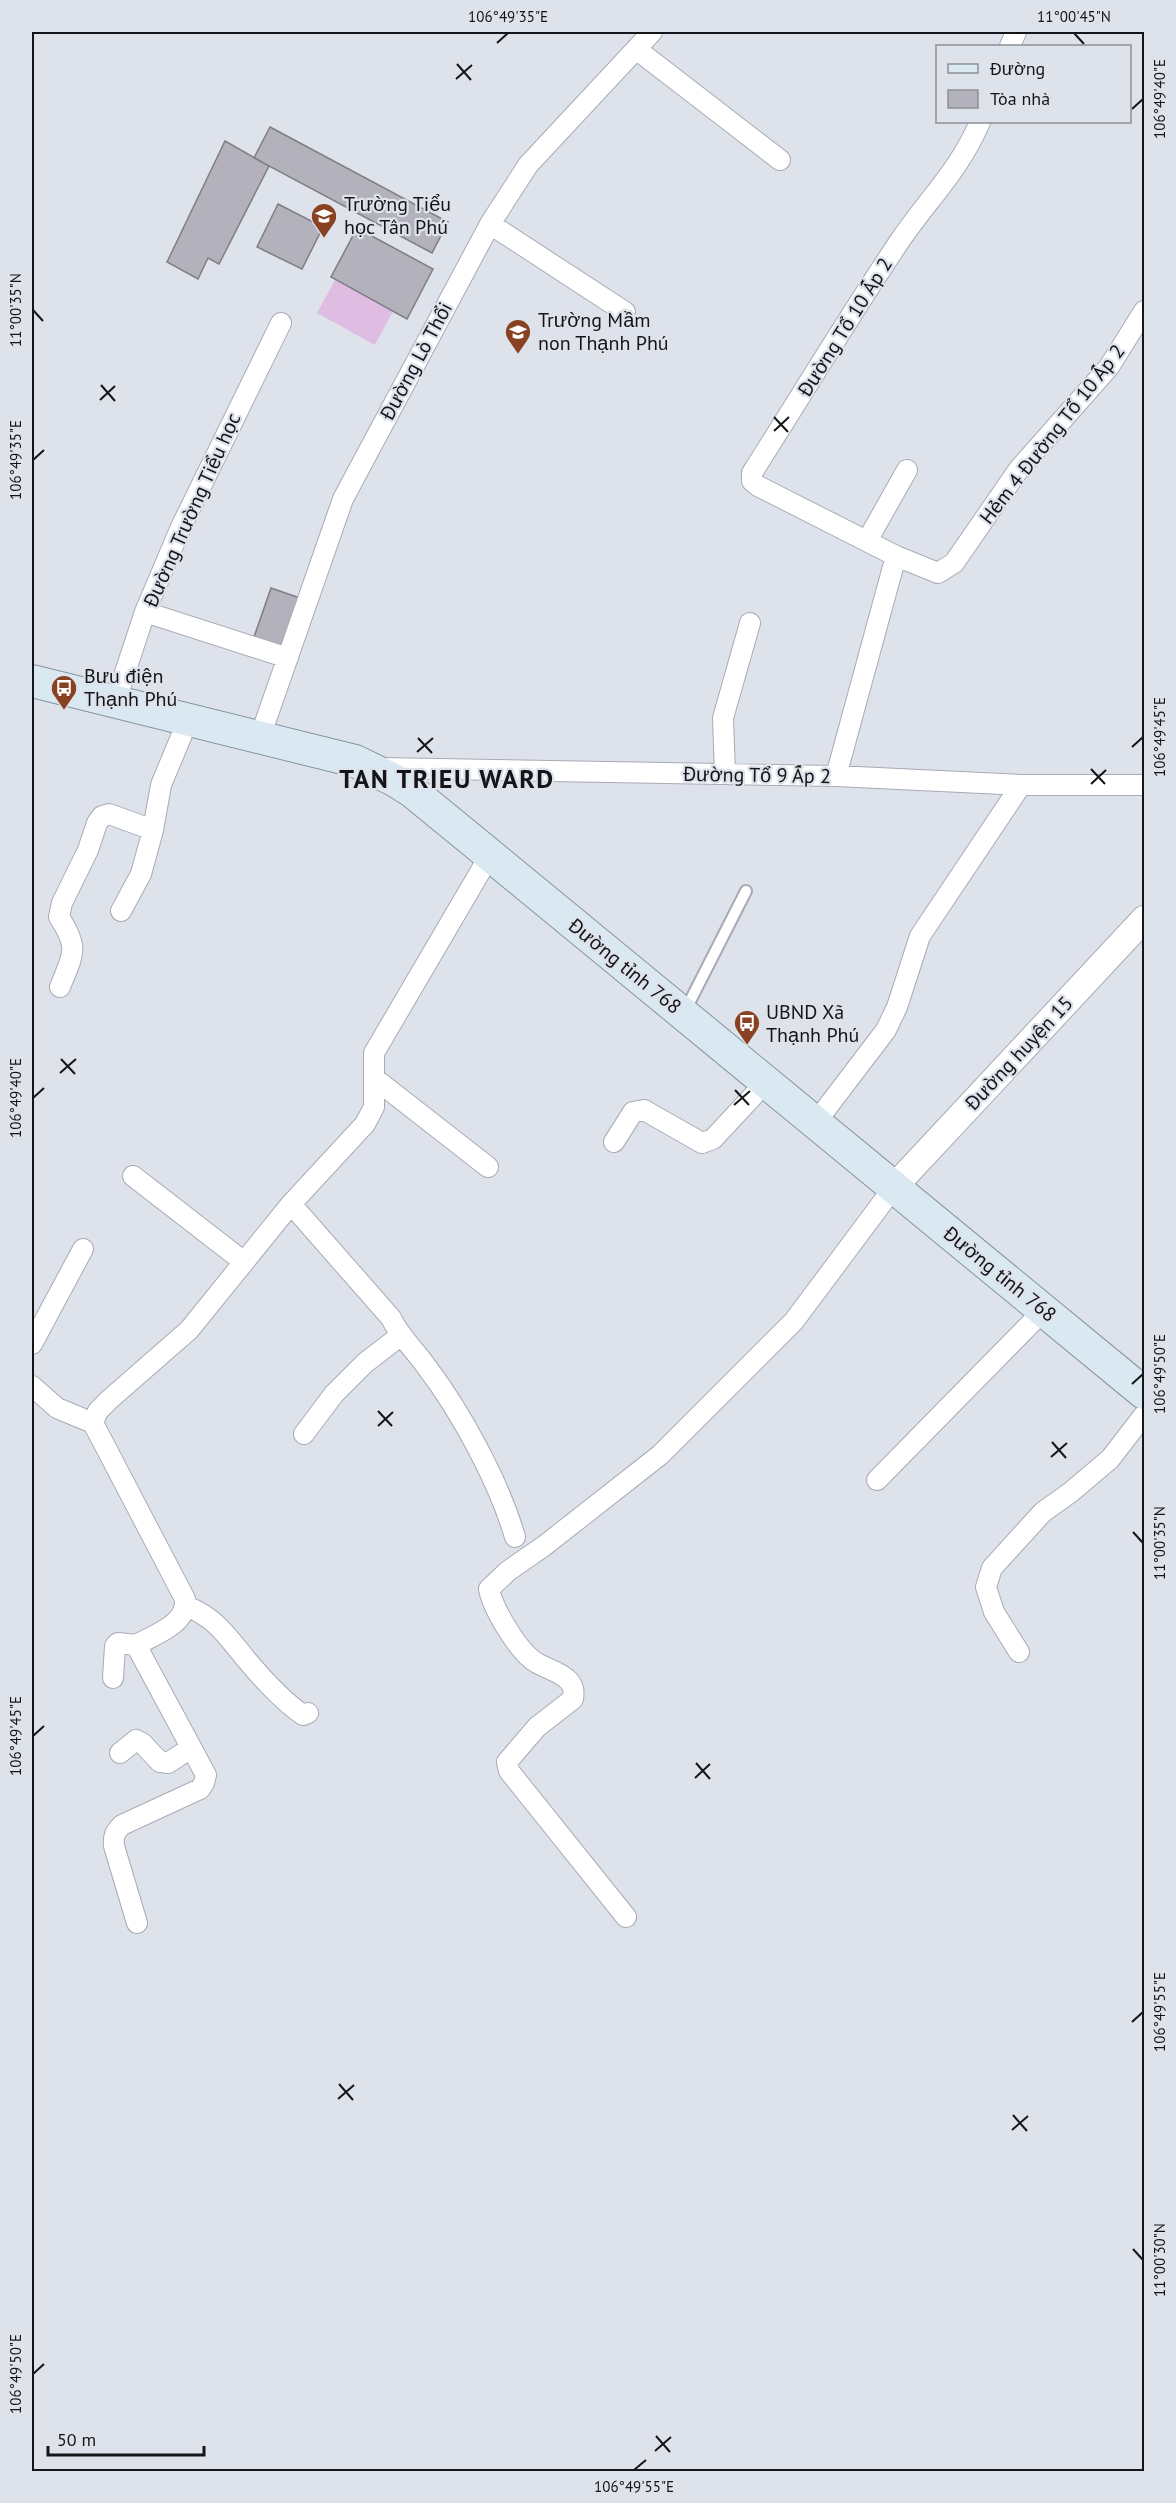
<svg xmlns="http://www.w3.org/2000/svg" width="1176" height="2503" viewBox="0 0 1176 2503" font-family="'PT Sans',sans-serif">
<style>
.green{fill:#dfbde3}
.building{fill:#b3b1bb;stroke:#7f7d86;stroke-width:1.5}
.lines{fill:none;stroke-linecap:round;stroke-linejoin:round}
.service-casing{stroke:#a8abb5;stroke-width:14}
.minor-casing{stroke:#a8abb5;stroke-width:22}
.tertiary-casing{stroke:#a8abb5;stroke-width:28}
.primary-casing{stroke:#8594a0;stroke-width:34}
.service{stroke:#fff;stroke-width:10}
.minor{stroke:#fff;stroke-width:20}
.tertiary{stroke:#fff;stroke-width:26}
.primary{stroke:#dae8f2;stroke-width:32}
.ticks{fill:none;stroke:#131518;stroke-width:2}
.labels{text-anchor:middle;stroke-width:4.5;stroke-linejoin:round;paint-order:stroke}
.poi-label{font-size:20px;fill:#131518;stroke:#dee2eb;text-anchor:start}
.street-label{font-size:20px;fill:#131518;stroke:#dee2eb}
.district-label{font-size:26px;font-weight:bold;letter-spacing:1.5px;fill:#131518;stroke:#dee2eb}
.neatline{fill:none;stroke:#131518;stroke-width:2}
.ticks-label{font-size:15px;text-anchor:middle;fill:#131518}
</style>
<rect width="100%" height="100%" fill="#dee2eb"/>
<path class="green" d="M 335,280 L 393,311 L 375,345 L 317,313 Z"/>
<path class="building" d="M 270,127 L 448,222 L 432,253 L 254,158 Z
M 225,141 L 269,166 L 219,264 L 208,258 L 198,279 L 167,262 Z
M 278,204 L 323,227 L 302,269 L 257,247 Z
M 357,228 L 433,269 L 407,319 L 331,277 Z
M 271,588 L 300,598 L 283,650 L 253,640 Z"/>
<g class="lines">
<g class="service-casing">
<path id="service" d="M 685,1011 L 746,891"/>
</g>
<g class="minor-casing">
<path id="minor" d="M 1010,46 L 1016,32
M 636,49 L 780,160
M 490,224 L 625,312
M 867,541 L 907,470
M 896,556 L 938,573 L 954,563 L 1019,469 L 1109,367 L 1144,311
M 145,612 L 288,658
M 115,703 L 145,612 L 181,527 L 281,323
M 260,737 L 343,499 L 490,224 L 528,165 L 652,32
M 379,768 L 836,776 L 1021,785 L 1144,785
M 725,773 L 723,718 L 750,623
M 836,776 L 896,556 L 758,486 L 752,481 L 752,473 C 801,396 848,318 899,242 C 928,199 959,171 980,122
M 490,855 L 374,1053 L 374,1107 L 365,1124 L 291,1204 L 391,1318 C 400,1337 414,1349 426,1366 C 461,1412 499,1482 515,1537
M 121,911 L 141,874 L 153,830
M 60,987 C 73,954 80,949 59,917 L 62,903 L 88,850 L 97,823 L 102,816 L 109,814 L 153,830 L 161,785 L 188,720
M 374,1078 L 488,1167
M 816,1122 L 886,1030 L 897,1007 L 920,936 L 1021,785
M 614,1142 L 633,1112 L 644,1110 L 702,1143 L 713,1139 L 766,1082
M 133,1176 L 244,1262
M 32,1344 L 83,1249
M 32,1386 L 57,1408 L 93,1423
M 304,1434 L 334,1394 L 365,1363 L 400,1336
M 877,1480 L 1044,1310
M 186,1606 C 216,1618 226,1635 245,1658 C 260,1676 284,1702 303,1715 L 308,1713
M 1019,1652 L 994,1612 L 986,1587 L 992,1568 L 1043,1512 L 1071,1492 L 1110,1459 L 1144,1415
M 113,1678 L 115,1646 L 118,1643 L 136,1645
M 120,1753 L 136,1740 L 142,1743 L 160,1762 L 168,1763 L 191,1748
M 626,1917 L 509,1771 L 507,1762 L 537,1727 L 573,1699 C 574,1692 574,1687 569,1681 C 561,1672 547,1669 537,1663 C 519,1653 493,1609 489,1589 L 508,1571 L 544,1546 L 660,1455 L 794,1321 L 894,1187
M 137,1923 L 114,1846 C 113,1836 115,1832 122,1825 L 200,1789 L 204,1783 L 206,1775 L 136,1645 C 154,1635 188,1624 185,1599 L 93,1423 L 98,1411 L 110,1399 L 189,1330 L 291,1204"/>
</g>
<g class="tertiary-casing">
<path id="tertiary" d="M 894,1187 L 1144,919"/>
</g>
<g class="primary-casing">
<path id="primary" d="M 32,681 L 355,761 L 394,780 L 413,792 L 490,855 L 1144,1393"/>
</g>
<use href="#service" class="service"/>
<use href="#minor" class="minor"/>
<use href="#tertiary" class="tertiary"/>
<use href="#primary" class="primary"/>
</g>
<path class="ticks" d="M 1074,33 L 1084,44M 497,43 L 508,33M 457,64 L 471,80M 456,79 L 472,65M 1132,109 L 1143,99M 33,310 L 43,321M 101,385 L 115,401M 100,400 L 115,386M 774,417 L 788,432M 774,431 L 789,417M 33,460 L 44,450M 418,738 L 432,753M 1132,747 L 1143,737M 417,752 L 433,738M 1091,769 L 1105,784M 1091,784 L 1106,770M 61,1059 L 75,1074M 60,1073 L 76,1059M 735,1090 L 749,1105M 33,1098 L 44,1088M 734,1105 L 750,1091M 1132,1384 L 1143,1374M 378,1411 L 392,1426M 378,1426 L 393,1412M 1052,1442 L 1066,1458M 1051,1457 L 1067,1443M 1133,1532 L 1143,1543M 33,1736 L 44,1726M 696,1763 L 710,1779M 695,1778 L 710,1764M 1132,2022 L 1143,2012M 339,2084 L 353,2100M 338,2099 L 354,2085M 1013,2115 L 1027,2131M 1012,2130 L 1028,2116M 1133,2249 L 1143,2260M 33,2374 L 44,2364M 656,2436 L 670,2452M 655,2451 L 671,2437M 634,2470 L 646,2460"/>
<defs>
<g id="school-pin" transform="scale(1.35)"><path d="M0 17L-7.5 6A9.5 9.5 0 1 1 7.5 6Z" fill="#884121" stroke="#dee2eb"/><path d="M0-5L7-2L0 1L-7-2ZM-4 1L0 2.5L4 1V4Q0 6-4 4Z" fill="#fff"/></g>
<g id="bus-pin" transform="scale(1.35)"><path d="M0 17L-7.5 6A9.5 9.5 0 1 1 7.5 6Z" fill="#884121" stroke="#dee2eb"/><path d="M-5-6H5V4H4V6H2V4H-2V6H-4V4H-5ZM-3.5-4V0h7V-4ZM-3.5 1.2v1.5H-2V1.2ZM2 1.2v1.5H3.5V1.2Z" fill="#fff"/></g>
</defs>
<g fill-rule="evenodd">
<use href="#school-pin" x="324" y="216"/>
<use href="#school-pin" x="518" y="332"/>
<use href="#bus-pin" x="64" y="688"/>
<use href="#bus-pin" x="747" y="1023"/>
</g>
<g class="labels">
<g class="poi-label">
<text x="344" y="211">Trường Tiểu<tspan x="344" dy="23">học Tân Phú</tspan></text>
<text x="538" y="327">Trường Mầm<tspan x="538" dy="23">non Thạnh Phú</tspan></text>
<text x="84" y="683">Bưu điện<tspan x="84" dy="23">Thạnh Phú</tspan></text>
<text x="766" y="1019">UBND Xã<tspan x="766" dy="23">Thạnh Phú</tspan></text>
</g>
<g class="street-label">
<text transform="translate(845 327) rotate(-58)" y="7">Đường Tổ 10 Ấp 2</text>
<text transform="translate(416 361) rotate(-62)" y="7">Đường Lò Thổi</text>
<text transform="translate(1052 434) rotate(-52)" y="7">Hẻm 4 Đường Tổ 10 Ấp 2</text>
<text transform="translate(192 510) rotate(-66)" y="7">Đường Trường Tiểu học</text>
<text transform="translate(757 775) rotate(1)" y="7">Đường Tổ 9 Ấp 2</text>
<text transform="translate(625 966) rotate(39)" y="7">Đường tỉnh 768</text>
<text transform="translate(1019 1053) rotate(-47)" y="7">Đường huyện 15</text>
<text transform="translate(1000 1274) rotate(39)" y="7">Đường tỉnh 768</text>
</g>
<g class="district-label">
<text x="447" y="788">TAN TRIEU WARD</text>
</g>
</g>
<rect width="1176" height="2503" fill="none" stroke="#dee2eb" stroke-width="66"/>
<rect x="936" y="45" width="195" height="78" fill="#dee2eb" stroke="#8d9097" stroke-width="1.5"/>
<rect x="948" y="64" width="30" height="9" fill="#dae8f2" stroke="#8d9097" stroke-width="1.5"/>
<text x="990" y="75" font-size="18" fill="#131518">Đường</text>
<rect x="948" y="90" width="30" height="18" fill="#b3b1bb" stroke="#8d9097" stroke-width="1.5"/>
<text x="990" y="105" font-size="18" fill="#131518">Tòa nhà</text>
<path d="M48 2446v9h156v-9" fill="none" stroke="#131518" stroke-width="3"/>
<text x="57" y="2446" font-size="18" fill="#131518" stroke="#dee2eb" stroke-width="4.5" paint-order="stroke">50 m</text>
<rect x="33" y="33" width="1110" height="2437" class="neatline"/>
<g class="ticks-label">
<text x="508" y="22">106°49'35"E</text>
<text x="1074" y="22">11°00'45"N</text>
<text transform="translate(1160 99) rotate(-90)" y="5">106°49'40"E</text>
<text transform="translate(16 310) rotate(-90)" y="5">11°00'35"N</text>
<text transform="translate(16 460) rotate(-90)" y="5">106°49'35"E</text>
<text transform="translate(1160 737) rotate(-90)" y="5">106°49'45"E</text>
<text transform="translate(16 1098) rotate(-90)" y="5">106°49'40"E</text>
<text transform="translate(1160 1374) rotate(-90)" y="5">106°49'50"E</text>
<text transform="translate(1160 1543) rotate(-90)" y="5">11°00'35"N</text>
<text transform="translate(16 1736) rotate(-90)" y="5">106°49'45"E</text>
<text transform="translate(1160 2012) rotate(-90)" y="5">106°49'55"E</text>
<text transform="translate(1160 2260) rotate(-90)" y="5">11°00'30"N</text>
<text transform="translate(16 2374) rotate(-90)" y="5">106°49'50"E</text>
<text x="634" y="2492">106°49'55"E</text>
</g>
</svg>
